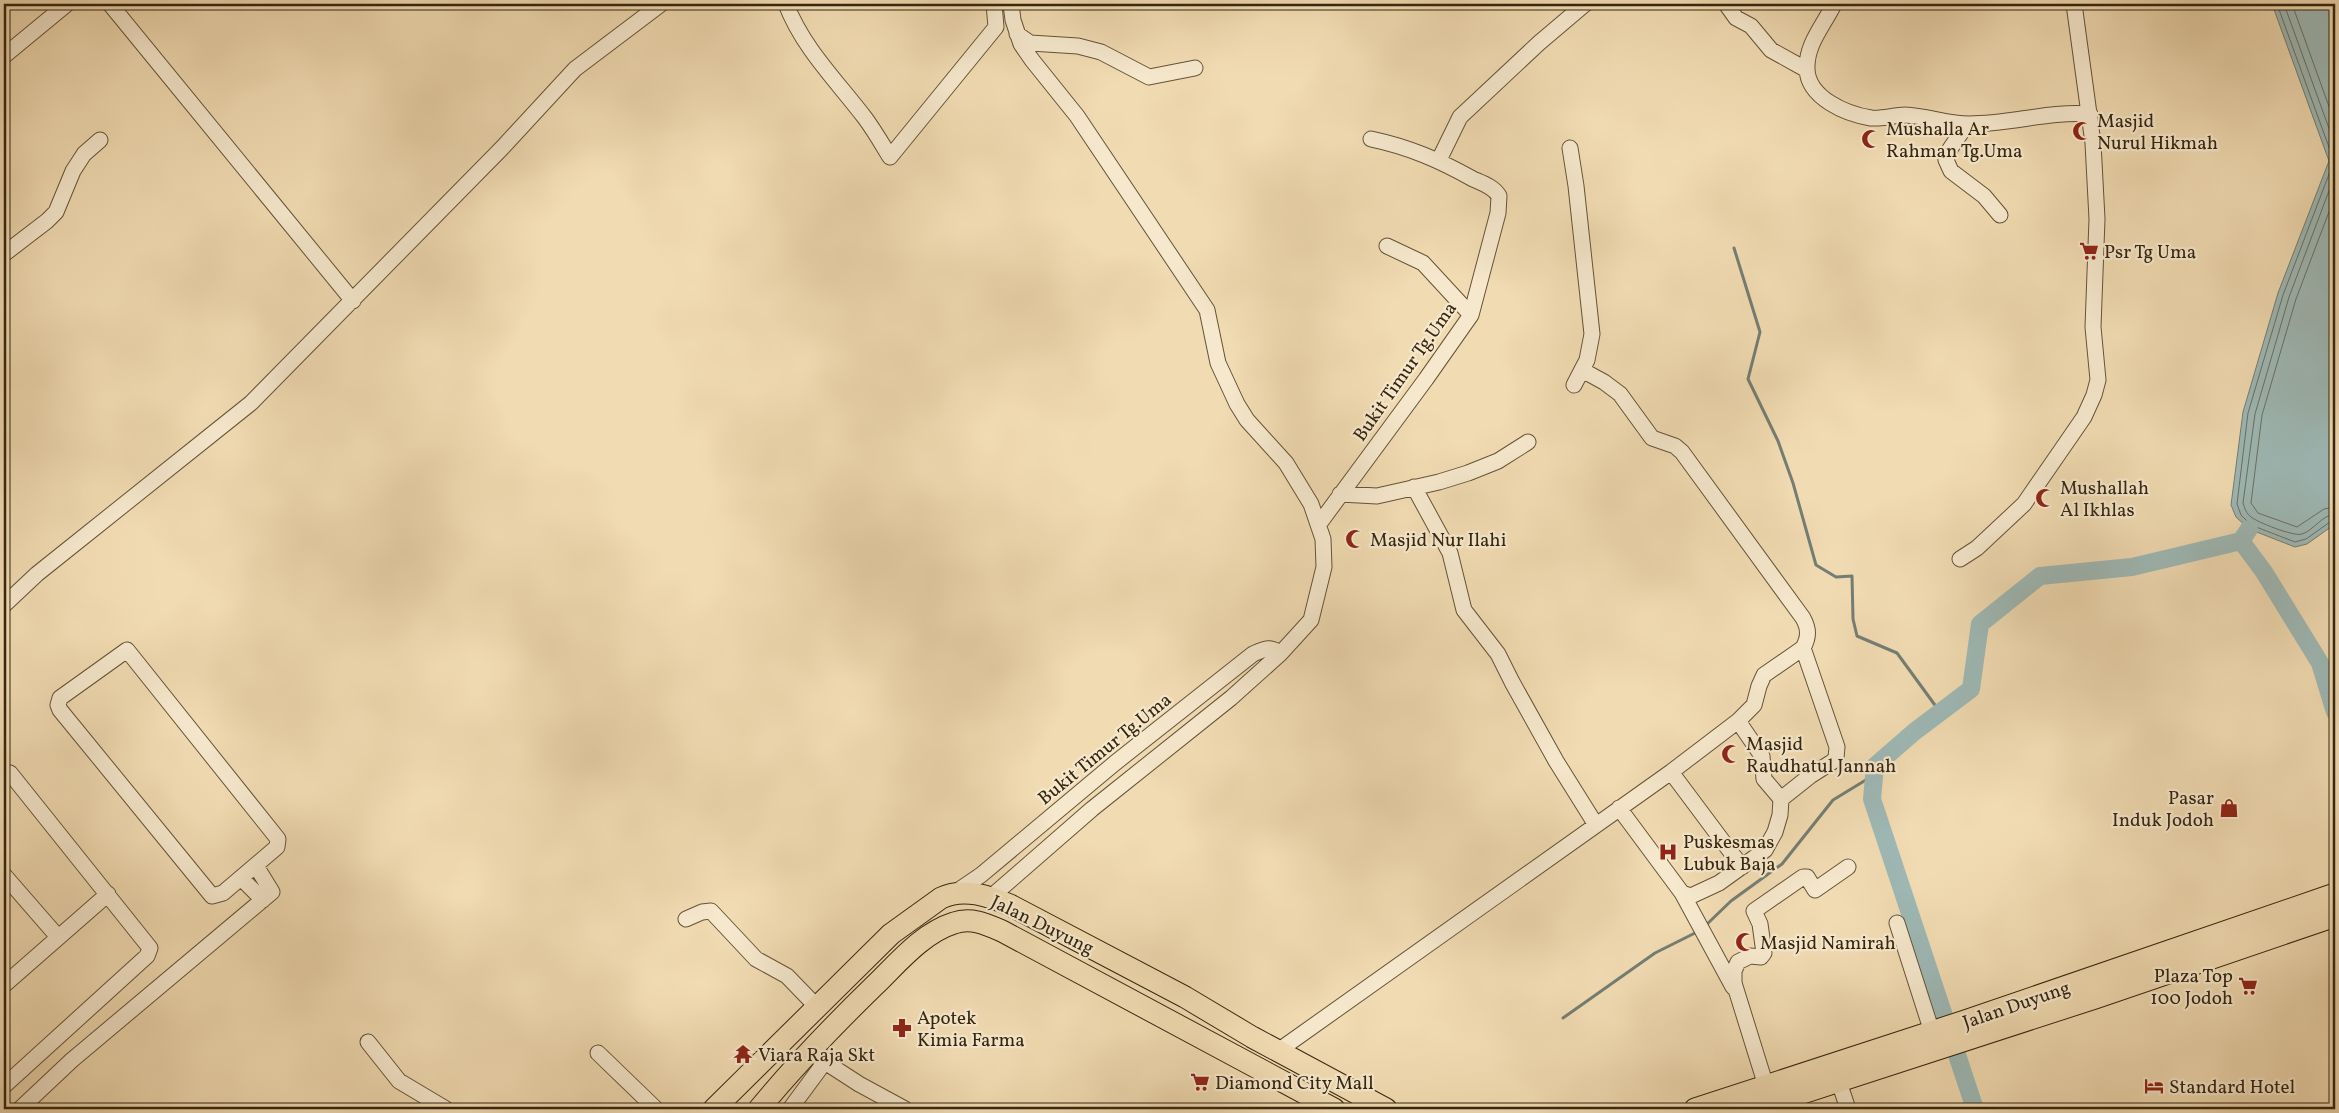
<svg xmlns="http://www.w3.org/2000/svg" width="2339" height="1113" viewBox="0 0 2339 1113" font-family="Vollkorn,serif">
<style>
.water{fill:#9eb9b6;stroke:#747e74}
.lines{fill:none;stroke-linecap:round;stroke-linejoin:round}
.shore{stroke:#6a7063;stroke-width:1}
.stream{stroke:#747e74;stroke-width:3}
.river{stroke:#9eb9b6;stroke-width:18}
.minor-casing{stroke:#645338;stroke-width:17}
.highway-casing{stroke:#352610;stroke-width:23}
.minor{stroke:#f6e8cd;stroke-width:15}
.highway{stroke:#f1dbb2;stroke-width:21}
.labels{text-anchor:middle;stroke-width:4.5;stroke-linejoin:round;paint-order:stroke}
.poi-label{font-size:19px;fill:#352610;stroke:#f6e8cd;text-anchor:start}
.street-label{font-size:19px;fill:#352610;stroke:#f6e8cd}
</style>
<rect width="100%" height="100%" fill="#f1dbb2"/>
<filter id="stains"><feTurbulence type="fractalNoise" baseFrequency=".004" numOctaves="4"/><feColorMatrix values="0 0 0 0 .2 0 0 0 0 .09 0 0 0 0 .02 0 0 0 .5 -.17"/></filter>
<radialGradient id="worn" r=".72"><stop offset=".6" stop-color="#630" stop-opacity="0"/><stop offset="1" stop-color="#630" stop-opacity=".3"/></radialGradient>
<path class="water" d="M 2272,4 L 2335,4 L 2335,524 L 2307,544 L 2295,547 L 2249,529 L 2236,517 L 2231,505 L 2243,412 L 2278,293 L 2329,161 Z"/>
<g class="lines">
<path class="shore" d="M 2277,4 L 2334,161 L 2283,295 L 2248,413 L 2237,504 L 2241,515 L 2251,525 L 2295,542 L 2306,539 L 2330,522 L 2335,521
M 2284,4 L 2335,145
M 2292,4 L 2335,123
M 2335,175 L 2289,297 L 2255,414 L 2243,503 C 2245,509 2246,513 2251,517 C 2257,522 2294,537 2302,534 C 2314,530 2322,515 2335,514
M 2335,196 L 2296,299 L 2262,415 L 2251,503 L 2258,513 L 2297,527 L 2324,509 L 2335,507"/>
<path class="stream" d="M 1734,248 L 1760,332 L 1748,379 L 1778,441 L 1793,483 L 1816,565 L 1836,577 L 1852,576 L 1853,619 L 1857,636 L 1897,653 L 1940,712
M 1705,926 L 1731,901 L 1782,864 L 1833,800 L 1874,775
M 1563,1018 L 1655,953 L 1699,931"/>
<path class="river" d="M 2249,529 L 2241,541 L 2264,572 L 2320,663 L 2335,712
M 1975,1109 L 1872,799 L 1875,766 L 1914,732 L 1971,689 L 1980,624 L 2040,576 L 2132,567 L 2241,541"/>
<g class="minor-casing">
<path id="minor" d="M 110,4 L 353,301
M 786,4 C 803,48 836,80 865,118 C 874,130 882,144 890,157 L 996,27 L 994,4
M 1726,4 L 1736,18 L 1751,26 L 1771,50 L 1807,70
M 1834,4 C 1824,25 1806,44 1807,69 C 1808,98 1846,114 1871,118 C 1883,119 1894,115 1905,115 C 1927,116 1948,124 1969,124 C 2011,124 2048,111 2090,114
M 1017,34 L 1030,43 L 1078,46 L 1101,52 L 1149,77 L 1195,68
M 4,56 L 67,4
M 1967,124 L 1950,149 L 1946,160 L 1951,171 L 1984,196 L 2000,215
M 1570,148 L 1576,186 L 1592,334 L 1587,360 L 1574,385
M 1439,160 L 1460,117 L 1539,43 L 1585,4
M 1387,246 L 1423,263 L 1471,315
M 4,254 L 47,221 L 56,212 L 73,171 L 84,154 L 100,140
M 1414,487 L 1450,553 L 1464,610 L 1498,654 L 1512,682 L 1556,761 L 1596,825
M 1340,494 L 1377,496 L 1439,482 L 1468,473 L 1498,461 L 1528,442
M 1319,524 L 1426,379 L 1471,315 L 1498,213 L 1499,196 C 1494,187 1482,183 1473,179 C 1439,160 1409,147 1371,139
M 1960,559 L 1977,548 L 2024,504 L 2084,417 L 2094,395 L 2098,380 L 2093,327 L 2097,219 L 2093,143 L 2074,4
M 4,605 L 37,574 L 251,403 L 502,148 L 575,69 L 661,4
M 127,650 L 278,839 L 277,847 L 223,893 L 212,896 L 60,710 L 58,705 L 60,698 Z
M 4,771 L 10,773 L 150,948 L 147,956 L 4,1086
M 1671,772 L 1742,867
M 1781,799 L 1810,776 L 1832,762 L 1836,758 L 1837,747 L 1803,648
M 1619,808 L 1682,893 L 1733,987
M 4,875 L 58,937
M 241,878 L 263,900
M 956,892 L 981,875 L 1115,763 L 1253,654 C 1264,649 1271,645 1280,654
M 1682,893 L 1691,896 L 1719,883 L 1765,850 L 1775,832 L 1780,815 L 1781,799 L 1764,779 L 1762,756 L 1738,721
M 991,897 L 1092,809 L 1231,698 L 1280,654 L 1311,620 L 1324,567 L 1323,539 L 1311,504 L 1286,463 L 1247,420 L 1237,404 L 1218,363 L 1207,310 L 1077,116 L 1032,60 L 1021,44 L 1013,20 L 1011,4
M 686,919 L 702,912 L 711,911 L 756,959 L 787,976 L 817,1007
M 1897,923 L 1932,1032
M 4,985 L 108,894
M 368,1042 L 399,1081 L 446,1109
M 808,1051 L 859,1084 L 905,1109
M 1278,1051 L 1671,772 L 1738,721 L 1754,705 L 1759,686 L 1764,675 L 1803,648 C 1809,637 1809,629 1803,618 L 1682,452 L 1675,446 L 1652,438 L 1620,394 L 1604,382 L 1582,370
M 598,1053 L 656,1109
M 1839,1082 L 1848,1109
M 1766,1086 L 1734,983 L 1734,971 L 1738,962 L 1750,956 L 1761,957 L 1764,953 L 1760,924 L 1754,911 L 1803,877 L 1807,877 L 1815,890 L 1848,867
M 20,1109 L 72,1060 L 272,892 L 256,866
M 790,1109 L 824,1063"/>
</g>
<g class="highway-casing">
<path id="highway" d="M 714,1109 L 891,934 L 941,898 C 964,887 989,896 1010,905 L 1185,997 L 1252,1037 L 1386,1109
M 759,1109 C 795,1065 833,1026 874,986 C 897,964 922,933 954,923 C 971,917 986,924 1002,931 L 1334,1109
M 1695,1109 L 1965,1021 L 2335,894
M 1753,1109 L 2095,998 L 2335,916"/>
</g>
<use href="#minor" class="minor"/>
<use href="#highway" class="highway"/>
</g>
<defs>
<g id="mosque-bare" transform="scale(1.5)"><path d="M3.5-4.9A6 6 0 1 0 3.5 4.9A5 5 0 1 1 3.5-4.9Z" fill="#8f2418" stroke="#f6e8cd" stroke-width="2.5" paint-order="stroke"/></g>
<g id="supermarket-bare" transform="scale(1.5)"><path d="M-6-5.5h2.5l.6 2H6L4.5 2H-2.5L-4.4-4H-6ZM-1.5 3.2a1.3 1.3 0 1 0 .1 0ZM3 3.2a1.3 1.3 0 1 0 .1 0Z" fill="#8f2418" stroke="#f6e8cd" stroke-width="2.5" paint-order="stroke"/></g>
<g id="shop-bare" transform="scale(1.5)"><path d="M-5-2.5h2.3a2.7 3.5 0 0 1 5.4 0H5L5.5 6h-11ZM-1.5-2.5h3a1.5 2.3 0 0 0-3 0Z" fill="#8f2418" stroke="#f6e8cd" stroke-width="2.5" paint-order="stroke"/></g>
<g id="hospital-bare" transform="scale(1.5)"><path d="M-5-5h3v3.5h4V-5h3V5h-3V1.5h-4V5h-3Z" fill="#8f2418" stroke="#f6e8cd" stroke-width="2.5" paint-order="stroke"/></g>
<g id="pharmacy-bare" transform="scale(1.5)"><path d="M-2-6h4v4h4v4h-4v4h-4v-4h-4v-4h4Z" fill="#8f2418" stroke="#f6e8cd" stroke-width="2.5" paint-order="stroke"/></g>
<g id="temple-bare" transform="scale(1.5)"><path d="M0-6L5-2H3V0L6.5 2.5H4V6H1.5V3h-3V6H-4V2.5H-6.5L-3 0V-2H-5Z" fill="#8f2418" stroke="#f6e8cd" stroke-width="2.5" paint-order="stroke"/></g>
<g id="hotel-bare" transform="scale(1.5)"><path d="M-6-4.5h1.5V1H6V5H4.5V3h-9V5H-6ZM-4 0a1.8 1.8 0 1 1 3.6 0ZM.5 0V-2.5h3Q6-2.5 6 0Z" fill="#8f2418" stroke="#f6e8cd" stroke-width="2.5" paint-order="stroke"/></g>
</defs>
<g fill-rule="evenodd">
<use href="#mosque-bare" x="2082" y="131"/>
<use href="#mosque-bare" x="1871" y="139"/>
<use href="#supermarket-bare" x="2089" y="251"/>
<use href="#mosque-bare" x="2045" y="498"/>
<use href="#mosque-bare" x="1355" y="539"/>
<use href="#mosque-bare" x="1731" y="754"/>
<use href="#shop-bare" x="2229" y="808"/>
<use href="#hospital-bare" x="1668" y="852"/>
<use href="#mosque-bare" x="1745" y="942"/>
<use href="#supermarket-bare" x="2248" y="986"/>
<use href="#pharmacy-bare" x="902" y="1028"/>
<use href="#temple-bare" x="743" y="1054"/>
<use href="#supermarket-bare" x="1200" y="1082"/>
<use href="#hotel-bare" x="2154" y="1086"/>
</g>
<g class="labels">
<g class="poi-label">
<text x="2097" y="127">Masjid<tspan x="2097" dy="22">Nurul Hikmah</tspan></text>
<text x="1886" y="135">Mushalla Ar<tspan x="1886" dy="22">Rahman Tg.Uma</tspan></text>
<text x="2104" y="258">Psr Tg Uma</text>
<text x="2060" y="494">Mushallah<tspan x="2060" dy="22">Al Ikhlas</tspan></text>
<text x="1370" y="546">Masjid Nur Ilahi</text>
<text x="1746" y="750">Masjid<tspan x="1746" dy="22">Raudhatul Jannah</tspan></text>
<text x="2214" y="804" text-anchor="end">Pasar<tspan x="2214" dy="22">Induk Jodoh</tspan></text>
<text x="1683" y="848">Puskesmas<tspan x="1683" dy="22">Lubuk Baja</tspan></text>
<text x="1760" y="949">Masjid Namirah</text>
<text x="2233" y="982" text-anchor="end">Plaza Top<tspan x="2233" dy="22">100 Jodoh</tspan></text>
<text x="917" y="1024">Apotek<tspan x="917" dy="22">Kimia Farma</tspan></text>
<text x="758" y="1061">Viara Raja Skt</text>
<text x="1215" y="1089">Diamond City Mall</text>
<text x="2169" y="1093">Standard Hotel</text>
</g>
<g class="street-label">
<text transform="translate(1404 371) rotate(-55)" y="7">Bukit Timur Tg.Uma</text>
<text transform="translate(1104 748) rotate(-39)" y="7">Bukit Timur Tg.Uma</text>
<text transform="translate(1043 924) rotate(26)" y="7">Jalan Duyung</text>
<text transform="translate(2016 1004) rotate(-19)" y="7">Jalan Duyung</text>
</g>
</g>
<rect width="2339" height="1113" fill="none" stroke="#f1dbb2" stroke-width="20"/>
<rect x="5" y="5" width="2329" height="1103" fill="none" stroke="#352610" stroke-width="2.5"/>
<rect x="10" y="10" width="2319" height="1093" fill="none" stroke="#352610"/>
<rect width="100%" height="100%" filter="url(#stains)"/>
<rect width="100%" height="100%" fill="url(#worn)"/>
</svg>
